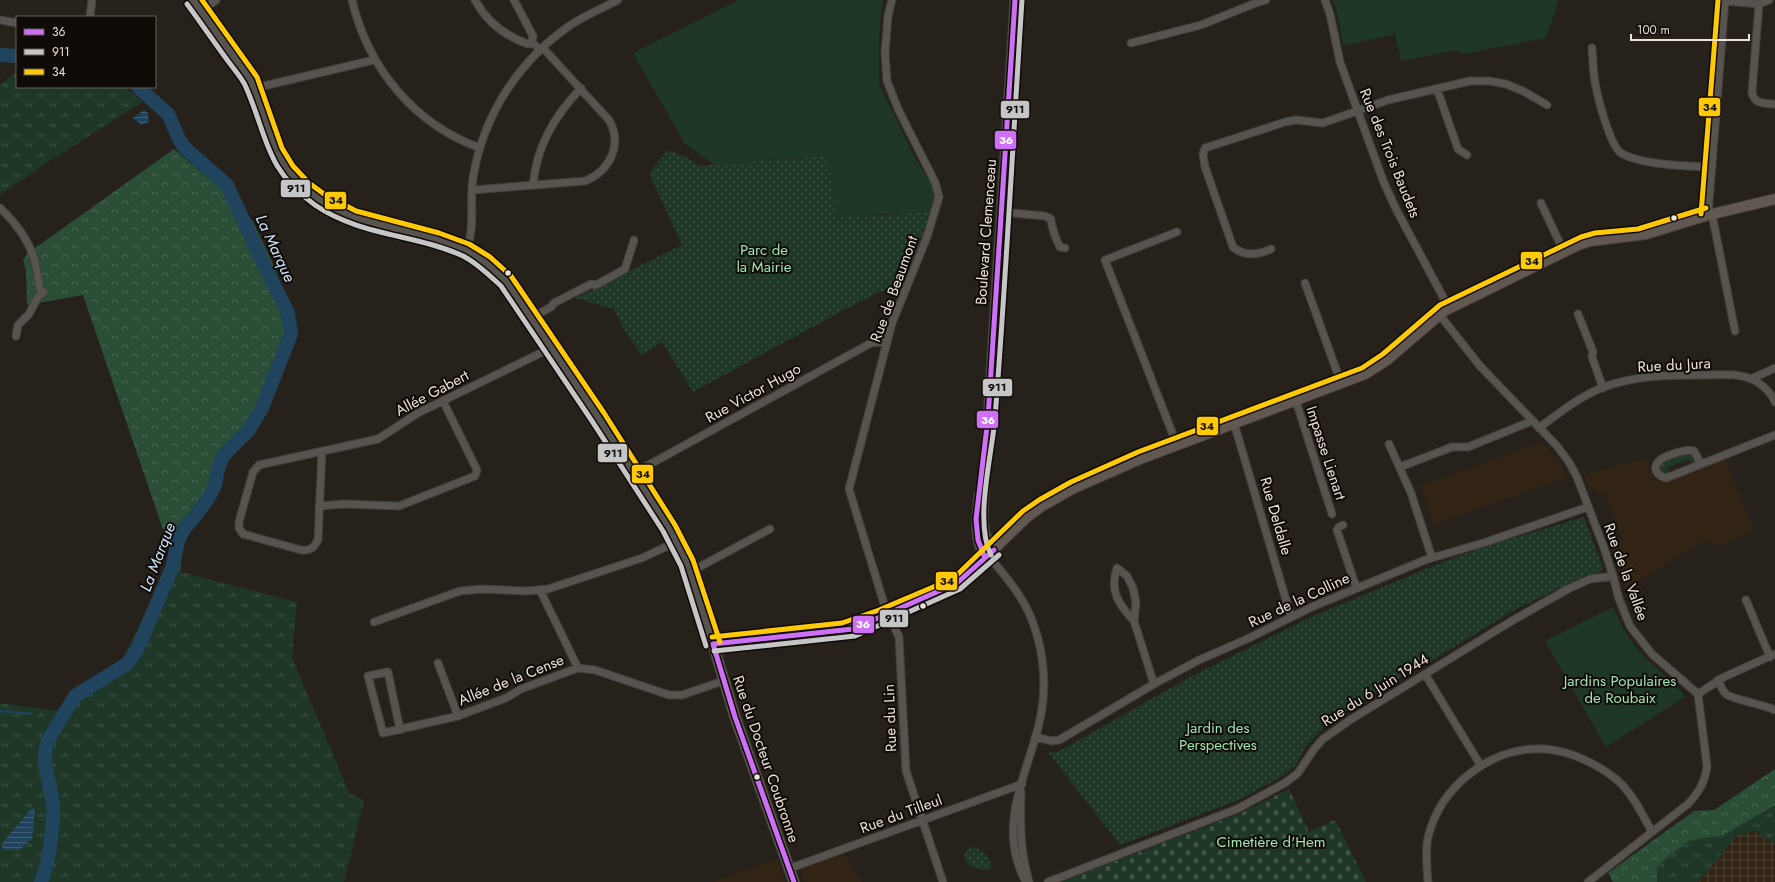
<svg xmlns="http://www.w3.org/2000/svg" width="1775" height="882" viewBox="0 0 1775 882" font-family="Jost,sans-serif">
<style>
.built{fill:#312415}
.industrial{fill:url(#industrial-grid)}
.grass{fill:url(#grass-tufts)}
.forest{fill:url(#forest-crowns)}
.cemetery{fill:url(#cemetery-stones)}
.park{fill:url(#park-dots)}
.garden{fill:#1f3726}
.water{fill:url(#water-rules)}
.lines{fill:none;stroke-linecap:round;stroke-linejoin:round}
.stream{stroke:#20445e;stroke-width:2.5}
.river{stroke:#20445e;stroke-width:14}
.minor-casing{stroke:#433e39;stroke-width:9}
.tertiary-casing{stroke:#433e39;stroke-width:11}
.secondary-casing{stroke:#433e39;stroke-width:12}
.minor{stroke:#57534e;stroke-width:7}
.tertiary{stroke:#57534e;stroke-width:9}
.secondary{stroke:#605851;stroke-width:10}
.bus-1-casing{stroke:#100b07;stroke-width:8}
.bus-2-casing{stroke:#100b07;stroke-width:8}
.bus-3-casing{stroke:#100b07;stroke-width:8}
.bus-1{stroke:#ce70f6;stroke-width:5}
.bus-2{stroke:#c6c6c6;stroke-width:5}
.bus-3{stroke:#ffc904;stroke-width:5}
.bus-dot{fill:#eae2db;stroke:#100b07;stroke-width:1.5}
.labels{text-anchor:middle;stroke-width:4;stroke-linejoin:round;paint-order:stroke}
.street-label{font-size:15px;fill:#eae2db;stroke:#100b07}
.park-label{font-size:15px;fill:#9de4b3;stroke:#100b07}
.water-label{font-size:16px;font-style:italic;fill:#c9e2f7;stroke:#100b07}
.line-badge{stroke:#100b07;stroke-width:1.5}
.badge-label{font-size:11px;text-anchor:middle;font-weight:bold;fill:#fff}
.pale-badge-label{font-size:11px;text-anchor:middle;font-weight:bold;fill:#111}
</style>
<defs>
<pattern id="industrial-grid" width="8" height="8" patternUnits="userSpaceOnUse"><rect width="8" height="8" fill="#312415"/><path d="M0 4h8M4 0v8" fill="none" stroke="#4f4436"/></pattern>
<pattern id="grass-tufts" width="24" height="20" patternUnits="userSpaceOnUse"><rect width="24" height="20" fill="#1f3726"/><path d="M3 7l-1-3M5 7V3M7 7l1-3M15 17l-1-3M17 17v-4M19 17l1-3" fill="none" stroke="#405445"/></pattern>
<pattern id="forest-crowns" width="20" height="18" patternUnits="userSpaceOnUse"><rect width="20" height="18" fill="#2a4f36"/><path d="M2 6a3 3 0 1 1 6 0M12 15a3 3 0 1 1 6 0" fill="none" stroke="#496852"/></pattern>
<pattern id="cemetery-stones" width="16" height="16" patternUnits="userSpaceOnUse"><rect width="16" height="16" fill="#1f3726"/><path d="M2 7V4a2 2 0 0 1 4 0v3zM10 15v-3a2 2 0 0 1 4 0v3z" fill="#405445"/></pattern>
<pattern id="park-dots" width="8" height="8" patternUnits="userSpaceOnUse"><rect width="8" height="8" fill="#1f3726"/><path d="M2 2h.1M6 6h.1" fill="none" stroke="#405445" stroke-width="1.8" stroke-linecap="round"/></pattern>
<pattern id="water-rules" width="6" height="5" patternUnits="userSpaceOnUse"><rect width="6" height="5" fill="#20445e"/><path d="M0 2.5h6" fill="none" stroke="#415f74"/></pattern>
</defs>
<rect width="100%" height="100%" fill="#26211b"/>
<path class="built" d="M 1541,442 L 1558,460 L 1568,477 L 1433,525 L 1421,486 Z
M 1645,458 L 1654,477 L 1659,482 L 1663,482 L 1725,459 L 1754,531 L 1717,547 L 1707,539 L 1638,581 L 1623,586 L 1611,547 L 1623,541 L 1604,492 L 1599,494 L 1596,489 L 1587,487 L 1584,475 Z
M 843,852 L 862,882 L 805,882 L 800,868 Z
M 777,859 L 785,882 L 712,882 L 734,874 Z"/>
<path class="industrial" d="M 1755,831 L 1775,844 L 1775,882 L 1699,882 L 1737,835 Z"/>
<path class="grass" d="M 17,71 L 17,87 L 125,87 L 143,102 L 51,160 L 0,195 L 0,85 Z
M 1687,452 L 1692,454 L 1695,459 L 1692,464 L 1689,459 L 1667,468 L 1669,473 L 1665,474 L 1660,471 L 1660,466 L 1662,463 Z
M 171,553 L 181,572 L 297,602 L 292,658 L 350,794 L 364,800 L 344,882 L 0,882 L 0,703 L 56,711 L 75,691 L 120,664 L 159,586 Z
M 1775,805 L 1775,844 L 1755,831 L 1737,835 L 1699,882 L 1657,882 L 1657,866 L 1689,841 L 1724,835 Z"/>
<path class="forest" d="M 174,149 L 222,189 L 235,217 L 252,220 L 271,259 L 296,324 L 288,354 L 256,428 L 236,446 L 225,459 L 210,504 L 184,538 L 180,572 L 171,553 L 83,295 L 27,305 L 26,270 L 23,260 L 28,253 Z
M 1775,769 L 1775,805 L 1724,835 L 1689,841 L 1657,866 L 1657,882 L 1613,882 L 1608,873 L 1694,811 L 1714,810 Z"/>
<path class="cemetery" d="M 1289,789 L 1309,832 L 1335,820 L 1366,882 L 1061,882 L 1239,814 Z"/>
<path class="park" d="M 668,150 L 684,156 L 699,166 L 829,155 L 859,217 L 932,211 L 910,266 L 893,286 L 857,303 L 693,392 L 662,342 L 642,355 L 624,330 L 614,309 L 575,298 L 682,245 L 649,173 Z
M 1584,517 L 1603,568 L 1600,572 L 1585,576 L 1516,609 L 1415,671 L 1413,669 L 1352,707 L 1325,726 L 1306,746 L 1296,765 L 1279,778 L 1241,799 L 1120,845 L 1048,752 L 1058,752 L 1190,677 L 1311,617 L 1445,561 L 1499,542 Z
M 973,847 C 982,850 994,859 990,869 C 978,872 960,864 966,850 Z"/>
<path class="garden" d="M 738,0 L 883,0 L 881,13 L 879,44 L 879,84 L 915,158 L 935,189 L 936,197 L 932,211 L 836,218 L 828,155 L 715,165 L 685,144 L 633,53 Z
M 1333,0 L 1559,0 L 1546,38 L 1463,54 L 1456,50 L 1401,61 L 1395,34 L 1343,46 L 1339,20 Z
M 1613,607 C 1620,622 1627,638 1638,650 C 1653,667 1672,679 1685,697 L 1606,747 L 1545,641 Z"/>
<path class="water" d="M 144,110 L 148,113 L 149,122 L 141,125 L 133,118 Z
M 31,809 L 34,808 L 35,811 L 32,839 L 30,841 L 28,841 L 20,850 L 5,850 L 2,849 L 3,842 Z"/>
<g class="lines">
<path class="stream" d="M 0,711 L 32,714"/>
<path class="river" d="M 0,55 L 17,56
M 41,882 C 49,865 54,825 53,806 C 51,783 39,761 49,739 L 75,696 L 127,664 L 137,650 L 172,568 L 178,541 L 184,529 L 196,515 L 209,497 L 215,485 L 218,470 L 223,456 L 248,431 L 262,408 L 291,334 L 288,313 L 265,267 L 227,185 L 185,148 L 179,139 L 168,114 L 138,87"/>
<g class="minor-casing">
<path id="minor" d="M 352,0 C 368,68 414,124 480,148
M 475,0 C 487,22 505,36 528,44 L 532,42
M 514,0 L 533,36 L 532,42 L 540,50
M 892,0 L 888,16 L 885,53 L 887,81 L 899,111 L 935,182 L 939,197 L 927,237 L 892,323 L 849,489 L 885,607 L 899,637 L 906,771 L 943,882
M 1325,0 L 1330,14 L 1340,62 L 1384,183 L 1397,211 L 1449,308
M 1725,1 L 1759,4 L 1769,0
M 1759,4 L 1752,92 C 1754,105 1765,103 1775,104
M 201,11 L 216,0
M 90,17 L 92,0
M 0,20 L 17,23
M 1131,43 L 1201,25 L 1253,4 L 1266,0
M 1592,48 C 1593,59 1593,71 1595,82 C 1597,95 1610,146 1621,153 C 1640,165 1689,166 1712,167
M 255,88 L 374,60
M 1437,89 L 1458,149 L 1467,155
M 533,185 C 537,145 554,117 581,88
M 472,190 L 585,181 C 610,171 623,144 609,120 L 543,48
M 1541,203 L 1564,252
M 0,208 C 17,224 32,244 36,267 C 38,275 38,281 40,289 L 44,292 L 38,297 L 29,314 L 18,325 L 16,336
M 1001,212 L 1045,216 L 1051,219 C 1052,230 1055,237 1060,247 L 1065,248
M 1712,214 L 1735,331
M 1708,215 L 1725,0
M 1271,249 C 1258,255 1245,257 1233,247 L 1205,167 L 1203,154 L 1205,148 L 1285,122 L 1296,120 L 1323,123 L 1388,100 L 1470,81 L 1489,81 L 1506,84 L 1525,92 L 1547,105
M 466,250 C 476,227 469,203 473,178 C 483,115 519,60 572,24 C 586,15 603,8 618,0
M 1305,283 L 1341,383
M 1439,314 L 1480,366 L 1557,446 L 1569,462 L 1577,477 L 1604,548 L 1613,576 L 1619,599 L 1630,626 L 1652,654 L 1698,694 L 1707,766 C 1705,782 1699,792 1688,804 L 1588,882
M 1578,314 L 1593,352 L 1592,357 L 1603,388
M 531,318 L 551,307 L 554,303 L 591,284 L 596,285 L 625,269 L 634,240
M 1751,379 L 1775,368
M 1296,401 L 1332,514
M 1234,423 L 1291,617
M 1539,428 C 1559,413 1580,396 1604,387 C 1637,375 1671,375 1706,375 C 1721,375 1735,373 1749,378 C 1760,382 1771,392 1775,402
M 1389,444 L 1411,493 L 1432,558
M 1177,445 L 1105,260 L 1177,232
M 322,451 L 318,540 C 314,548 310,551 301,550 L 243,534 L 239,528 L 239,522 L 253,472 L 259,465 L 378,439 L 418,413 L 551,348
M 1701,464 L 1694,451 C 1687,448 1663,456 1658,462 C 1652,469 1658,476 1666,478 L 1775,435
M 1400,467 L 1452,447 L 1468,447 L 1532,421
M 634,473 L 871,343 L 876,342 L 887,343
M 319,506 L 344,504 L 399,506 L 475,476 L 477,470 L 443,401
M 1343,525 L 1339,527 L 1337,530 L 1356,587
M 988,555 C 1005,576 1024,597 1033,623 C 1045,655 1047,691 1039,724 C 1026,778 996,828 1026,882
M 690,572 L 770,529
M 540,590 L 578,668
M 1746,600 L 1770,657
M 1134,621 C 1119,605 1109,591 1117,568 L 1127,576 L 1133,588 L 1136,602 L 1134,621 L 1154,684
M 374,622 L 460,591 L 483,589 L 526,591 L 548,589 L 642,558 L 676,542
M 438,663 L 458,716
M 1425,674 L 1481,766
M 1718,680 C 1720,684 1722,690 1726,694 C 1731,699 1765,705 1775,710
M 1698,694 L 1724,677 L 1775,654
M 400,730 L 388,672 L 368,676 L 383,733 L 458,716 L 506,698 L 521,689 L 578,668 L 595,670 L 669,695 L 682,695 L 723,681
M 1035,737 L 1052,741 L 1059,740 L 1154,684 L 1199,660 L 1247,639 L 1314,606 L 1425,560 L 1486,542 L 1588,507
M 1021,792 C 1020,822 1020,852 1029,881
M 788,869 L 1022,784
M 1048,882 L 1237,809 L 1285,783 L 1298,773 L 1314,749 L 1323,739 L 1350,720 L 1510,622 L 1568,589 L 1590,579 L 1613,576
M 1428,882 C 1427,868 1425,851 1428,837 C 1441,785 1492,746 1545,749 C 1570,751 1598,764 1617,780 C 1633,794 1642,814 1652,832"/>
</g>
<g class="tertiary-casing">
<path id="tertiary" d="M 193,0 L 251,81 L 276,151 L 287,170 L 304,188 L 320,200 L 353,218 L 437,240 L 466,250 L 486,263 L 506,281 L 598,417 L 669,528 L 687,563 L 713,644
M 979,495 C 977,518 973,538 985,558
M 994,550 L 985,534 L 983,519 L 988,418 L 1015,0"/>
</g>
<g class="secondary-casing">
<path id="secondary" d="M 794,882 L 735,717 L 713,644 L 844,630 L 882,617 L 948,588 L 962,580 L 1027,517 L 1042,506 L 1074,488 L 1140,459 L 1365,374 L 1387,360 L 1444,311 L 1578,245 L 1590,241 L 1646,234 L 1708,215 L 1775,199"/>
</g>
<use href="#minor" class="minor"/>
<use href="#tertiary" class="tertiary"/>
<use href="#secondary" class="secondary"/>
<g class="bus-1-casing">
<path id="bus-1" d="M 985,558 L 978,540 L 976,519 L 988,418 L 1015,0
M 713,644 L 853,629 L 957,583 L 994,550
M 713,644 L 735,717 L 794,882"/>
</g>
<g class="bus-2-casing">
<path id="bus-2" d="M 187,4 C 201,23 214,42 228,61 C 233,68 241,77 245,85 C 268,136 264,169 315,205 C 360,236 415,234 463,256 C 477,263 489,275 501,286 L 592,421 L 663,531 L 681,566 L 706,646
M 991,555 C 974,522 992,455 995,418 C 1006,279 1013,139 1022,0
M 714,651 L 855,636 L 960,589 L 999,555"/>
</g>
<g class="bus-3-casing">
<path id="bus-3" d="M 202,0 L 257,77 L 282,148 L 293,166 L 309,183 L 324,194 L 356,211 L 439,233 L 469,244 L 490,257 L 511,276 L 604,413 L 675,525 L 693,560 L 720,642
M 1701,214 L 1718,0
M 712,637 L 842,623 L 879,610 L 945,582 L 958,574 L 1023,511 L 1039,500 L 1071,482 L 1138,452 L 1362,368 L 1383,354 L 1440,305 L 1581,237 L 1595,233 L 1638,229 L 1706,208"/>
</g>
<use href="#bus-1" class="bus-1"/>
<use href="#bus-2" class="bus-2"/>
<use href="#bus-3" class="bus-3"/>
</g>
<g class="bus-dot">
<circle cx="1674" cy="218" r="3.5"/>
<circle cx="508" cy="273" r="3.5"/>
<circle cx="923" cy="606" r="3.5"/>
<circle cx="757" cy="777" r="3.5"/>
</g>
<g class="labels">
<g class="street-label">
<text transform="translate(1390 153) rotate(68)" y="5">Rue des Trois Baudets</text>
<text transform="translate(986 232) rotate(-86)" y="5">Boulevard Clemenceau</text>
<text transform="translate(894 289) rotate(-70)" y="5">Rue de Beaumont</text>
<text transform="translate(1674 365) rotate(-3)" y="5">Rue du Jura</text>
<text transform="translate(432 393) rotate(-28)" y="5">Allée Gabert</text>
<text transform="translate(753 393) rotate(-29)" y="5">Rue Victor Hugo</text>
<text transform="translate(1326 453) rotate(72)" y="5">Impasse Lienart</text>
<text transform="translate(1276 516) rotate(74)" y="5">Rue Deldalle</text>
<text transform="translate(1626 572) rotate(70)" y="5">Rue de la Vallée</text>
<text transform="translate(1299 600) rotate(-25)" y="5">Rue de la Colline</text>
<text transform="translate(511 680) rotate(-22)" y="5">Allée de la Cense</text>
<text transform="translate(1375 690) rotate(-32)" y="5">Rue du 6 Juin 1944</text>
<text transform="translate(890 718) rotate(-92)" y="5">Rue du Lin</text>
<text transform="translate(766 759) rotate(71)" y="5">Rue du Docteur Coubronne</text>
<text transform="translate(901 814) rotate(-20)" y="5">Rue du Tilleul</text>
</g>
<g class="park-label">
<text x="764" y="255">Parc de<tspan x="764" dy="17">la Mairie</tspan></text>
<text x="1620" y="686">Jardins Populaires<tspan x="1620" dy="17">de Roubaix</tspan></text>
<text x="1218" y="733">Jardin des<tspan x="1218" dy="17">Perspectives</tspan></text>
<text x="1271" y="847">Cimetière d'Hem</text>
</g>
<g class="water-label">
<text transform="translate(276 248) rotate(65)" y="6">La Marque</text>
<text transform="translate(157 557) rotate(-69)" y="6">La Marque</text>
</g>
</g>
<g class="line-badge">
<rect x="1698" y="97" width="23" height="20" rx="4" fill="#ffc904"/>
<rect x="1000" y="100" width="30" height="19" rx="4" fill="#c6c6c6"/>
<rect x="994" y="130" width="23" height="20" rx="4" fill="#ce70f6"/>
<rect x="280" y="179" width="31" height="19" rx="4" fill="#c6c6c6"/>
<rect x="324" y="191" width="23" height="19" rx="4" fill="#ffc904"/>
<rect x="1520" y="251" width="23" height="19" rx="4" fill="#ffc904"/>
<rect x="982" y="378" width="31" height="19" rx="4" fill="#c6c6c6"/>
<rect x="976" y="410" width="23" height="19" rx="4" fill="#ce70f6"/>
<rect x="1196" y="416" width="23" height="20" rx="4" fill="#ffc904"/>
<rect x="597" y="443" width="31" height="20" rx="4" fill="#c6c6c6"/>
<rect x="631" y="464" width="23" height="20" rx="4" fill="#ffc904"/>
<rect x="935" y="571" width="23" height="20" rx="4" fill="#ffc904"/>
<rect x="879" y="609" width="30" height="19" rx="4" fill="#c6c6c6"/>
<rect x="852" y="615" width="23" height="19" rx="4" fill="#ce70f6"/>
</g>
<g class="badge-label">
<text x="1006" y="144">36</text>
<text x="988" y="424">36</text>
<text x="863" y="628">36</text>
</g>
<g class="pale-badge-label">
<text x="1710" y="111">34</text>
<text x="1015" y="113">911</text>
<text x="296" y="192">911</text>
<text x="336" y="204">34</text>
<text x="1532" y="265">34</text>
<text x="997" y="391">911</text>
<text x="1207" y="430">34</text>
<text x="613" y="457">911</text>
<text x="643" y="478">34</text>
<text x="947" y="585">34</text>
<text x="894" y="622">911</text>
</g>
<rect x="16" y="16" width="140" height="72" fill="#100b07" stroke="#67615c"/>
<rect x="24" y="29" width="20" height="6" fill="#ce70f6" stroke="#67615c"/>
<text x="52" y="36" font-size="12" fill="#eae2db">36</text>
<rect x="24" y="49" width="20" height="6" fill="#c6c6c6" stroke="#67615c"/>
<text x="52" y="56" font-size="12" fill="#eae2db">911</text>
<rect x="24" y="69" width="20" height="6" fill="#ffc904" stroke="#67615c"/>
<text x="52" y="76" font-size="12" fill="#eae2db">34</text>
<path d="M1631 34v6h118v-6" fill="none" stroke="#eae2db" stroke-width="2"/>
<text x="1637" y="34" font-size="12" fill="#eae2db" stroke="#100b07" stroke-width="3" paint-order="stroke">100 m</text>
</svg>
